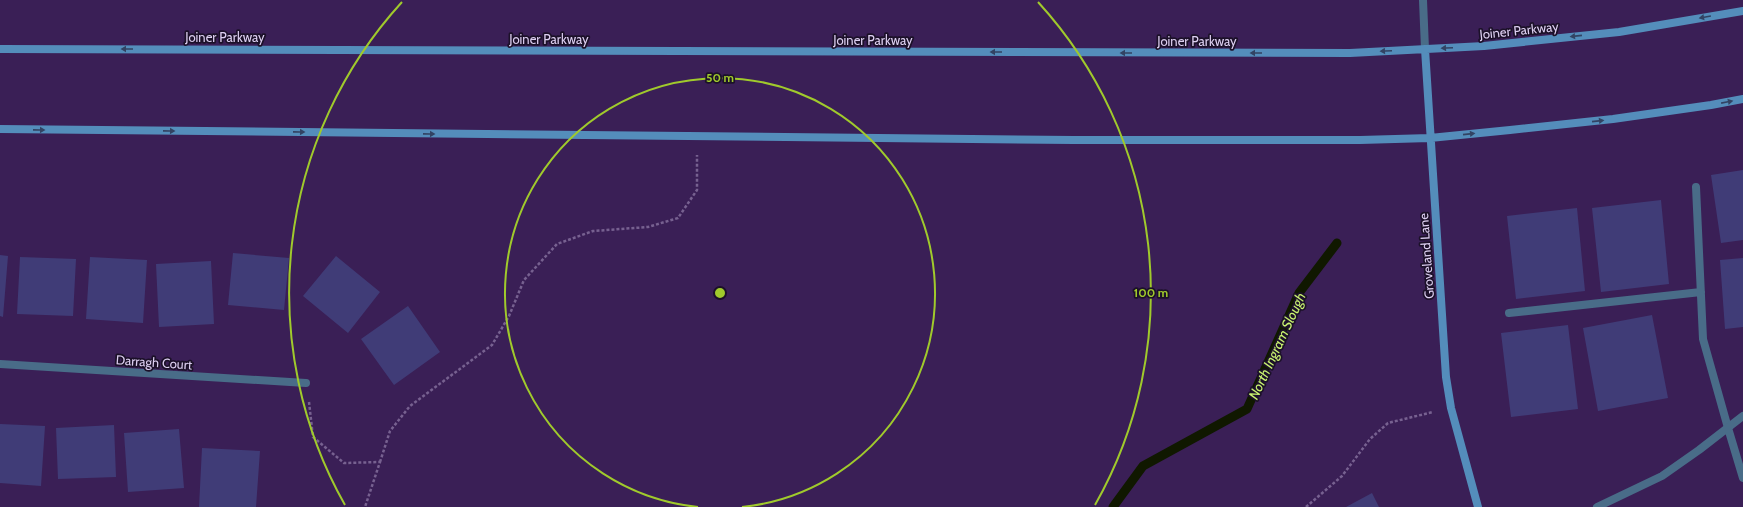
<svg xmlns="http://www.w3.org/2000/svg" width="1743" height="507" viewBox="0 0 1743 507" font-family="Cabin,sans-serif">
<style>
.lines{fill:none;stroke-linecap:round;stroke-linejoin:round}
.stream{stroke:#101800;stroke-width:9}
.building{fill:#403c77}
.path{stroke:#776190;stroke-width:2.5;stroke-dasharray:3 2;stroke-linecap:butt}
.lane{stroke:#496c88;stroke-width:8}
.street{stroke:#496c88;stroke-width:8}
.secondary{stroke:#548dbb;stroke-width:8}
.oneway{fill:#324363}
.ring{fill:none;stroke:#a0ca2c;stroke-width:2}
.labels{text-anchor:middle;stroke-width:3.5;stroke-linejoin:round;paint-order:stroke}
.street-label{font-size:13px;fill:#ddcff1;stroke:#1c1129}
.water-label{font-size:14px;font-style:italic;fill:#cbf571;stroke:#1c1129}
.centre{fill:#a0ca2c;stroke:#1c1129;stroke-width:2}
.ring-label{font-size:12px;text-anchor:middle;font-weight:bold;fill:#a0ca2c;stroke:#1c1129;stroke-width:3.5;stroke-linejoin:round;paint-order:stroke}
</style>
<rect width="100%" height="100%" fill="#3a1f56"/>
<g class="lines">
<path class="stream" d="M 1113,507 L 1143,466 L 1247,409 L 1299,293 L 1337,243"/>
</g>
<path class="building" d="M 1743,170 L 1743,240 L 1721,243 L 1711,175 Z
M 1661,200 L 1669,284 L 1601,292 L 1592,208 Z
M 1577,208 L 1585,291 L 1516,299 L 1507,216 Z
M 233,253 L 289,258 L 284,310 L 228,305 Z
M 0,255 L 8,256 L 3,317 L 0,316 Z
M 336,256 L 380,292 L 348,333 L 303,296 Z
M 20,257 L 76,259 L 73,316 L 17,314 Z
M 90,257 L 147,260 L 143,323 L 86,319 Z
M 1743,258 L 1743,327 L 1725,329 L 1720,260 Z
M 211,261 L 214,324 L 159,327 L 156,264 Z
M 408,306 L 440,352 L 394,385 L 361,339 Z
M 1652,315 L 1668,398 L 1598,411 L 1583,328 Z
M 1568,325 L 1578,409 L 1511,417 L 1501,333 Z
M 0,424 L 45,426 L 41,486 L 0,483 Z
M 114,425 L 116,477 L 58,479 L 56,428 Z
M 179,429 L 184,488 L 128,492 L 124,433 Z
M 202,448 L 260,451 L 256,507 L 199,507 Z
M 1372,493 L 1379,507 L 1346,507 Z"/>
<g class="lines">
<path class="path" d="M 309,402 L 313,437 L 344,463 L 380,462 L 365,507
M 380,462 L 390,431 L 410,406 L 492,345 L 509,316 L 524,280 L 557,244 L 593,231 L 648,227 L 678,218 L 697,190 L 697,155
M 1306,507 L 1342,476 L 1370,439 L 1388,423 L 1433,412"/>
<path class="lane" d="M 1696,187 L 1703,339 L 1728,428
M 1509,313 L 1701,292"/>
<path class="street" d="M 1423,0 L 1425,49
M 0,364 L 306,383
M 1728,428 L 1743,478
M 1597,507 L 1662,476 L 1699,450 L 1743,416"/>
<path class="secondary" d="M 0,49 L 1350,53 L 1484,46 L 1619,32 L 1743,11
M 1425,49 L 1446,377 L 1451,408 L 1478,507
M 0,129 L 1074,140 L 1360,140 L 1430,138 L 1510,130 L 1613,119 L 1711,105 L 1743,99"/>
</g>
<defs><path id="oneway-solid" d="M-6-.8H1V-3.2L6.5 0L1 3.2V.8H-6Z"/></defs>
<g class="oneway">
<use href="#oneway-solid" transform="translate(1705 17) rotate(170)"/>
<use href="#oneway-solid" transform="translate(1576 36) rotate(174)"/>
<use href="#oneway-solid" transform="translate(1447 48) rotate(177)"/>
<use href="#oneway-solid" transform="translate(127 49) rotate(-180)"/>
<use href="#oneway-solid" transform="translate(1386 51) rotate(177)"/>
<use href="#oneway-solid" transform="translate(996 52) rotate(-180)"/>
<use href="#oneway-solid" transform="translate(1126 53) rotate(-180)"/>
<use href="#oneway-solid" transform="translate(1256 53) rotate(-180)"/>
<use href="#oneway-solid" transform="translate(1727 102) rotate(-11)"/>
<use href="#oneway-solid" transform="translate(1598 121) rotate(-6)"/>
<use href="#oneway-solid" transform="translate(39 130) rotate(1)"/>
<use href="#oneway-solid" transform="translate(169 131) rotate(1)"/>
<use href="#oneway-solid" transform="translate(299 132) rotate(1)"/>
<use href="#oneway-solid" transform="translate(429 134) rotate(1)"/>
<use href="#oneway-solid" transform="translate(1469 134) rotate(-6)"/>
</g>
<g class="ring">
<path d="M698 507A215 215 0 1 1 742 507"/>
<path d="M345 505A431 431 0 0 1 402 2M1038 2A431 431 0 0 1 1095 505"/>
</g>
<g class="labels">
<g class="street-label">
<text transform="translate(1519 30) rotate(-6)" y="5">Joiner Parkway</text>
<text x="225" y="42">Joiner Parkway</text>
<text x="549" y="44">Joiner Parkway</text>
<text x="873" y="45">Joiner Parkway</text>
<text x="1197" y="46">Joiner Parkway</text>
<text transform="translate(1426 256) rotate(-94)" y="5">Groveland Lane</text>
<text transform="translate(154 362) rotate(4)" y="5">Darragh Court</text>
</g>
<g class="water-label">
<text transform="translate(1277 346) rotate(-65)" y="5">North Ingram Slough</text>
</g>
</g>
<circle cx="720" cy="293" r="6" class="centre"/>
<g class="ring-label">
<text x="720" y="82">50 m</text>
<text x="1151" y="297">100 m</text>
</g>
</svg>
